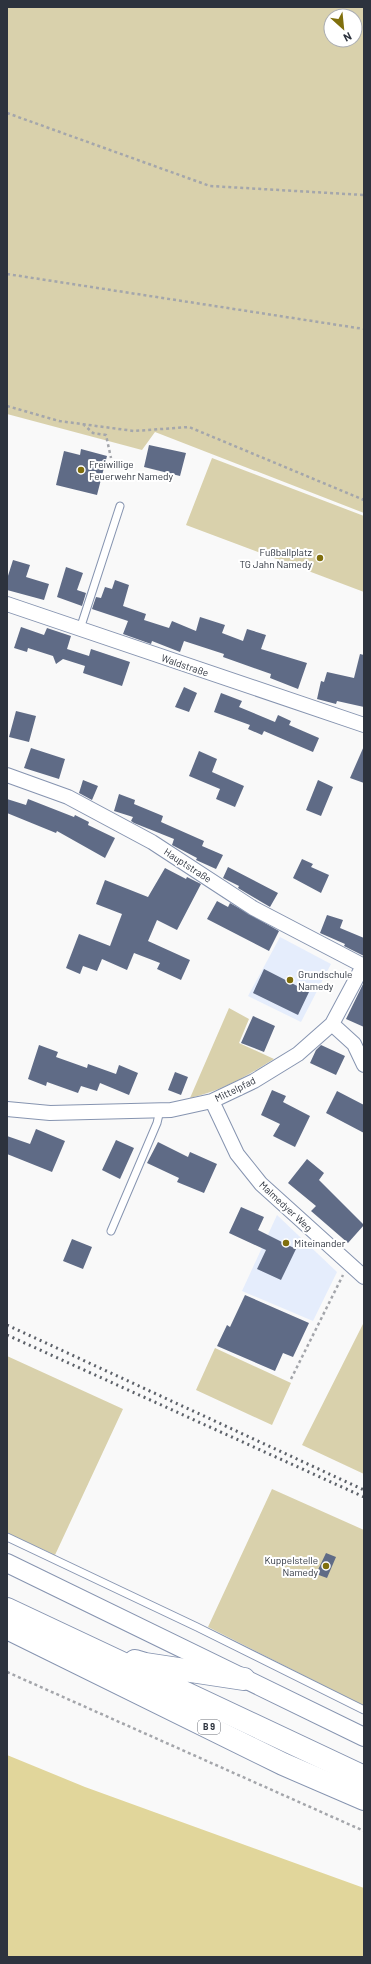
<svg xmlns="http://www.w3.org/2000/svg" width="371" height="1964" viewBox="0 0 371 1964" font-family="Barlow,sans-serif">
<style>
.built{fill:#e5edfc}
.green{fill:#d9d1ac;fill-rule:evenodd}
.water{fill:#e1d69b}
.building{fill:#5f6b86}
.lines{fill:none;stroke-linecap:round;stroke-linejoin:round}
.service-casing{stroke:#8694b0;stroke-width:9}
.minor-casing{stroke:#8694b0;stroke-width:16}
.tertiary-casing{stroke:#8694b0;stroke-width:20}
.primary-casing{stroke:#8694b0;stroke-width:24}
.trunk-casing{stroke:#8694b0;stroke-width:24}
.path{stroke:#a4a6ab;stroke-width:2.5;stroke-dasharray:3 3;stroke-linecap:butt}
.service{stroke:#fff;stroke-width:7}
.minor{stroke:#fff;stroke-width:14}
.tertiary{stroke:#fff;stroke-width:18}
.primary{stroke:#fff;stroke-width:22}
.trunk{stroke:#fff;stroke-width:22}
.rail{stroke:#5d626a;stroke-width:3;stroke-dasharray:2 4;stroke-linecap:butt}
.poi-dot{fill:#806f0d;stroke:#fff;stroke-width:1.5}
.labels{text-anchor:middle;stroke-width:4;stroke-linejoin:round;paint-order:stroke}
.shield{fill:#fff;stroke:#6c7078;stroke-width:1}
.shield-label{font-size:9px;font-weight:bold;fill:#2d333e}
.poi-label{font-size:10px;fill:#2d333e;stroke:#fff;text-anchor:start}
.street-label{font-size:10px;fill:#2d333e;stroke:#fff}
</style>
<rect width="100%" height="100%" fill="#f9f9f9"/>
<path class="built" d="M 280,937 L 331,964 L 301,1022 L 248,996 Z
M 277,1215 L 337,1272 L 313,1321 L 242,1291 Z"/>
<path class="green" d="M 7,7 L 364,7 L 364,513 L 155,432 L 142,450 L 7,414 ZM 331,16 L 355,16 L 355,40 L 331,40 Z
M 212,458 L 364,516 L 364,592 L 186,525 Z
M 229,1008 L 249,1019 L 239,1043 L 274,1059 C 245,1077 223,1090 190,1098 Z
M 364,1322 L 364,1474 L 302,1445 Z
M 215,1348 L 291,1383 L 272,1425 L 196,1390 Z
M 7,1356 L 123,1409 L 55,1555 L 7,1533 Z
M 272,1489 L 364,1530 L 364,1706 L 208,1627 Z"/>
<path class="water" d="M 7,1755 L 85,1787 L 364,1888 L 364,1957 L 7,1957 Z"/>
<path class="building" d="M 149,445 L 186,453 L 180,476 L 144,467 Z
M 81,449 L 107,456 L 97,495 L 56,485 L 64,451 L 80,455 Z
M 13,560 L 30,565 L 26,577 L 49,584 L 44,600 L 7,590 L 7,579 Z
M 66,567 L 83,573 L 77,590 L 86,593 L 82,606 L 57,597 Z
M 115,580 L 129,585 L 123,606 L 146,614 L 144,620 L 169,628 L 172,621 L 196,631 L 200,617 L 225,625 L 222,633 L 243,641 L 247,629 L 266,635 L 261,649 L 307,663 L 298,689 L 270,678 L 271,674 L 223,657 L 224,654 L 184,641 L 180,652 L 152,641 L 151,644 L 123,634 L 128,621 L 92,609 L 96,597 L 101,598 L 105,587 L 112,589 Z
M 21,627 L 44,635 L 47,628 L 71,636 L 67,649 L 89,656 L 91,649 L 130,662 L 122,686 L 83,673 L 85,666 L 63,659 L 56,664 L 53,656 L 28,648 L 27,652 L 14,648 Z
M 360,654 L 364,655 L 364,707 L 337,701 L 336,704 L 317,699 L 321,681 L 324,682 L 327,672 L 354,678 Z
M 184,687 L 197,693 L 189,712 L 175,707 Z
M 221,693 L 242,701 L 239,707 L 275,722 L 278,715 L 291,721 L 289,725 L 319,738 L 313,752 L 264,731 L 262,735 L 248,729 L 250,725 L 214,712 Z
M 16,711 L 36,716 L 29,742 L 9,737 Z
M 364,746 L 364,783 L 350,778 Z
M 31,748 L 65,759 L 59,779 L 24,768 Z
M 199,751 L 217,759 L 212,772 L 244,786 L 235,807 L 216,799 L 220,789 L 189,776 Z
M 83,780 L 98,786 L 92,800 L 79,793 Z
M 318,780 L 333,787 L 321,816 L 306,810 Z
M 119,794 L 135,800 L 134,804 L 163,816 L 161,822 L 204,841 L 202,846 L 223,855 L 216,869 L 196,860 L 197,858 L 172,845 L 174,839 L 134,823 L 131,821 L 133,817 L 114,811 Z
M 7,799 L 26,805 L 28,799 L 74,817 L 75,815 L 89,822 L 88,825 L 115,838 L 105,858 L 57,831 L 56,833 L 7,813 Z
M 302,859 L 313,864 L 311,867 L 329,875 L 321,893 L 293,878 Z
M 228,867 L 278,893 L 270,907 L 238,888 L 239,886 L 223,878 Z
M 165,868 L 186,879 L 187,877 L 201,884 L 177,930 L 157,920 L 148,941 L 190,960 L 181,980 L 157,969 L 160,963 L 134,953 L 127,970 L 102,959 L 97,971 L 83,966 L 80,974 L 66,968 L 79,934 L 110,946 L 122,914 L 96,904 L 105,880 L 148,897 Z
M 217,901 L 228,907 L 230,903 L 279,931 L 269,951 L 207,919 Z
M 327,915 L 343,920 L 340,928 L 364,938 L 364,956 L 344,946 L 345,944 L 320,933 Z
M 264,969 L 309,992 L 298,1015 L 253,993 Z
M 364,982 L 364,1027 L 346,1019 Z
M 253,1016 L 275,1026 L 264,1052 L 241,1043 Z
M 39,1045 L 58,1052 L 56,1057 L 87,1068 L 88,1064 L 116,1074 L 119,1065 L 138,1073 L 129,1095 L 100,1083 L 97,1091 L 81,1086 L 78,1093 L 47,1082 L 46,1086 L 28,1079 Z
M 321,1045 L 345,1056 L 336,1075 L 310,1063 L 316,1050 Z
M 175,1072 L 188,1077 L 181,1095 L 168,1090 Z
M 272,1090 L 286,1096 L 283,1102 L 310,1116 L 295,1147 L 273,1136 L 280,1124 L 261,1115 Z
M 337,1091 L 364,1105 L 364,1133 L 326,1113 Z
M 36,1129 L 65,1141 L 52,1172 L 7,1154 L 7,1136 L 30,1144 Z
M 116,1140 L 134,1148 L 120,1179 L 102,1170 Z
M 158,1142 L 188,1157 L 190,1152 L 217,1164 L 204,1193 L 177,1182 L 179,1178 L 147,1163 Z
M 307,1159 L 324,1173 L 319,1180 L 364,1225 L 348,1243 L 311,1211 L 316,1206 L 288,1183 Z
M 241,1207 L 264,1217 L 258,1230 L 296,1249 L 281,1280 L 257,1269 L 266,1250 L 229,1233 Z
M 72,1239 L 92,1247 L 83,1269 L 63,1261 Z
M 245,1295 L 309,1323 L 293,1357 L 283,1353 L 275,1371 L 217,1346 L 227,1325 L 230,1327 Z
M 326,1553 L 336,1557 L 327,1578 L 316,1574 Z"/>
<g class="lines">
<g class="service-casing">
<path id="service" d="M 80,629 L 120,506
M 111,1231 L 157,1123 L 160,1110
M 7,1537 L 197,1627 L 364,1710"/>
</g>
<g class="minor-casing">
<path id="minor" d="M 7,604 L 364,725
M 7,775 L 68,797 L 152,842 L 253,908 L 364,966
M 332,1024 L 354,1044 L 364,1065
M 212,1101 L 237,1154 L 261,1184 L 364,1277
M 7,1109 L 50,1113 L 131,1111 L 171,1110 L 212,1101 L 254,1081 L 298,1054 L 332,1024 L 363,966"/>
</g>
<g class="tertiary-casing">
<path id="tertiary" d="M 7,1563 L 364,1737"/>
</g>
<g class="primary-casing">
<path id="primary" d="M 7,1628 L 283,1764 L 364,1799"/>
</g>
<g class="trunk-casing">
<path id="trunk" d="M 7,1609 L 364,1777
M 135,1661 L 145,1664 L 244,1679"/>
</g>
<path class="path" d="M 7,113 L 210,186 L 364,195
M 7,274 L 364,329
M 7,406 L 59,421 L 134,431 L 189,427 L 364,500
M 83,424 L 93,433 L 106,435 L 111,458
M 291,1379 L 343,1275
M 7,1672 L 364,1831"/>
<use href="#service" class="service"/>
<use href="#minor" class="minor"/>
<use href="#tertiary" class="tertiary"/>
<use href="#primary" class="primary"/>
<use href="#trunk" class="trunk"/>
<path class="rail" d="M 7,1325 L 364,1490
M 7,1335 L 364,1497"/>
</g>
<g class="poi-dot">
<circle cx="81" cy="470" r="4"/>
<circle cx="320" cy="558" r="4"/>
<circle cx="290" cy="980" r="4"/>
<circle cx="286" cy="1243" r="4"/>
<circle cx="326" cy="1566" r="4"/>
</g>
<g class="labels">
<rect class="shield" x="198" y="1720" width="22" height="14" rx="3"/>
<g class="shield-label">
<text x="209" y="1730">B 9</text>
</g>
<g class="poi-label">
<text x="89" y="468">Freiwillige<tspan x="89" dy="12">Feuerwehr Namedy</tspan></text>
<text x="312" y="556" text-anchor="end">Fußballplatz<tspan x="312" dy="12">TG Jahn Namedy</tspan></text>
<text x="298" y="978">Grundschule<tspan x="298" dy="12">Namedy</tspan></text>
<text x="294" y="1247">Miteinander</text>
<text x="318" y="1564" text-anchor="end">Kuppelstelle<tspan x="318" dy="12">Namedy</tspan></text>
</g>
<g class="street-label">
<text transform="translate(185 665) rotate(19)" y="4">Waldstraße</text>
<text transform="translate(188 865) rotate(33)" y="4">Hauptstraße</text>
<text transform="translate(235 1089) rotate(-26)" y="4">Mittelpfad</text>
<text transform="translate(286 1206) rotate(43)" y="4">Malmedyer Weg</text>
</g>
</g>
<rect width="371" height="1964" fill="none" stroke="#2d333e" stroke-width="16"/>
<g transform="translate(343 28) rotate(153)"><circle r="19" fill="#ffffff" stroke="#abadb2"/>
<path d="M0-3L7 15L0 10L-7 15Z" fill="#806f0d"/>
<text y="-6" font-size="11" font-weight="bold" text-anchor="middle" fill="#2d333e">N</text>
</g>
</svg>
